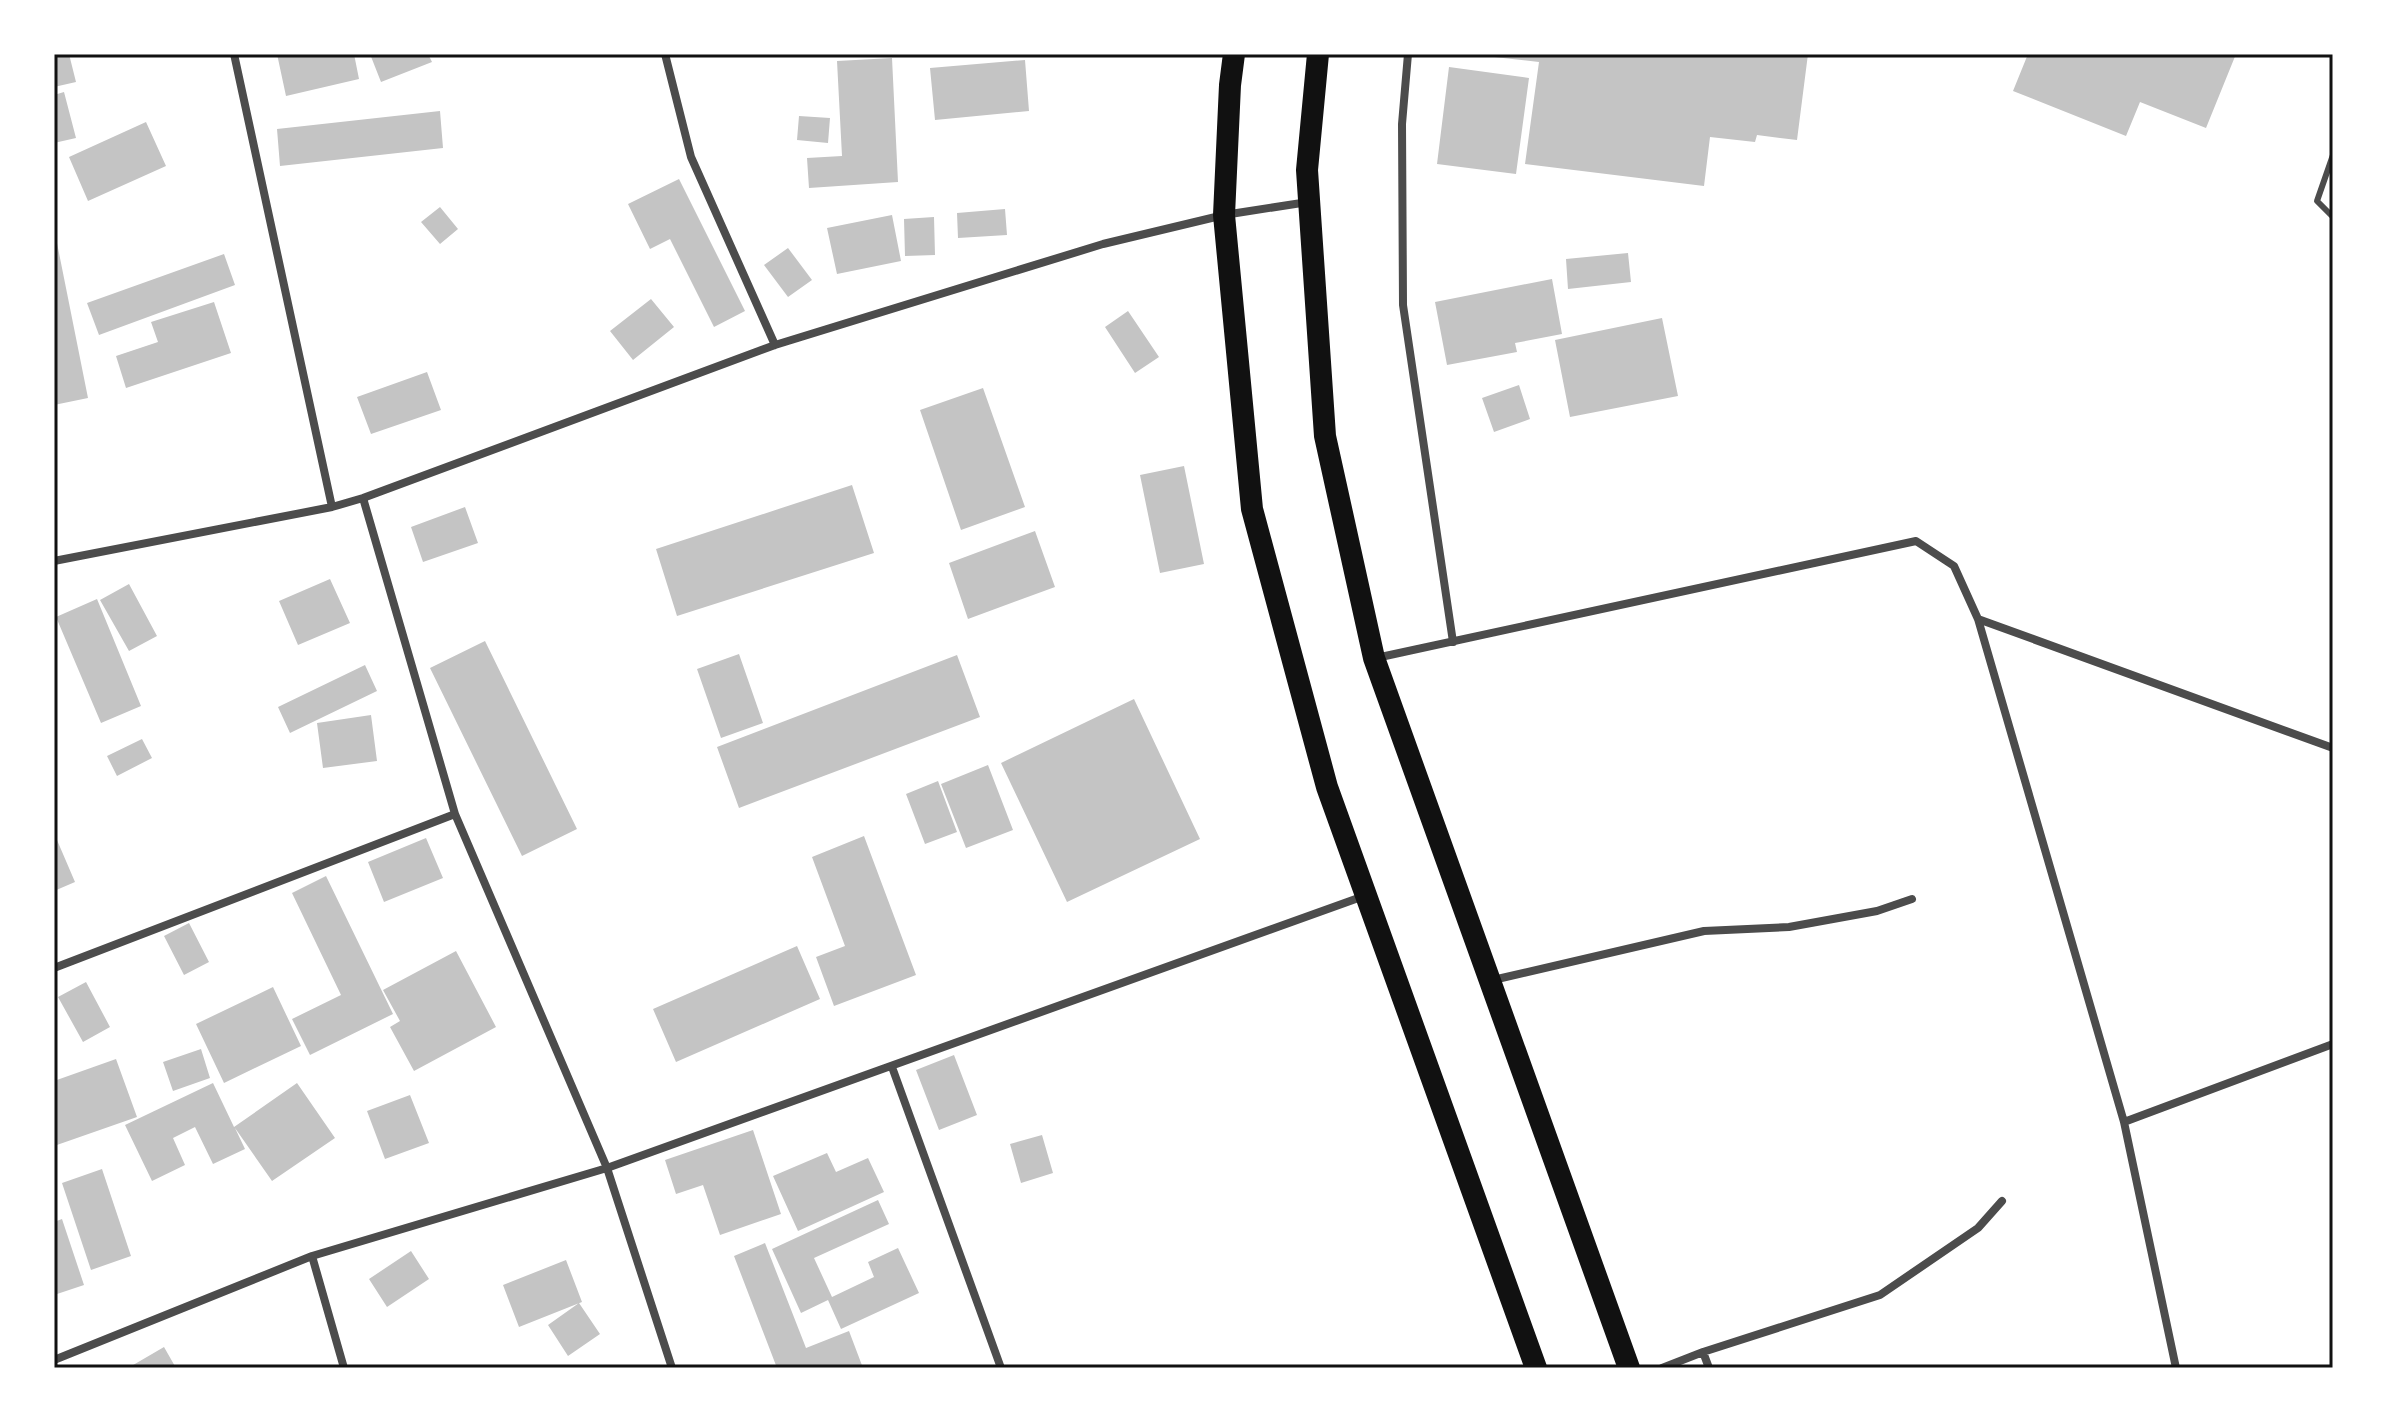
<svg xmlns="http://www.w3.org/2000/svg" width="2387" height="1422" viewBox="0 0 2387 1422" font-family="'Golos Text',sans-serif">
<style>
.building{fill:#c4c4c4}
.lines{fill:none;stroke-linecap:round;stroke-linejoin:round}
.service{stroke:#4c4c4c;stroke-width:6}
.minor{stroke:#4c4c4c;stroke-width:8}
.trunk{stroke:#111;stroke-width:22}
.neatline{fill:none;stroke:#111;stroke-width:3}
</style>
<rect width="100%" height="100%" fill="#fff"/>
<path class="building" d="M 54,54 L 69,54 L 76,82 L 54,87 Z
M 277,54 L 354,54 L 359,79 L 286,96 Z
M 370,54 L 428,54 L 432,62 L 381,82 Z
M 1486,54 L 1808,54 L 1797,140 L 1757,135 L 1755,142 L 1710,137 L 1704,186 L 1525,164 L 1539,62 L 1485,56 Z
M 2028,54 L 2236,54 L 2206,128 L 2140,102 L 2126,136 L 2013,91 Z
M 892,58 L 898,182 L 809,188 L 807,158 L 842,156 L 837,61 Z
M 1025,60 L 1029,111 L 935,120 L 930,68 Z
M 1449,67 L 1529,78 L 1516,174 L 1437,164 Z
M 64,92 L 76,138 L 54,143 L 54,95 Z
M 440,111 L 443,148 L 280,166 L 277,129 Z
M 799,116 L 830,118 L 828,143 L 797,140 Z
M 146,122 L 166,166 L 88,201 L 69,157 Z
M 679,179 L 745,311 L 714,327 L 670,239 L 650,249 L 628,204 Z
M 440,207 L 458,229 L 440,244 L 421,222 Z
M 1005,209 L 1007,235 L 958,238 L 957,213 Z
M 892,215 L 901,261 L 837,274 L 827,228 Z
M 934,217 L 935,255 L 905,256 L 904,219 Z
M 54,228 L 88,398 L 54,405 Z
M 788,248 L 812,280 L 788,297 L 764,265 Z
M 1628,253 L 1631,282 L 1568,289 L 1566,259 Z
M 224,254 L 235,285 L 99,335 L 87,303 Z
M 1552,279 L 1562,334 L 1515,343 L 1517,352 L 1447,365 L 1435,302 Z
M 651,299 L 674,327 L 633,360 L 610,331 Z
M 214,302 L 231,353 L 126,388 L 116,356 L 158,342 L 151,322 Z
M 1128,311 L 1159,357 L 1135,373 L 1105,327 Z
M 1662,318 L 1678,396 L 1570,417 L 1555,340 Z
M 427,372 L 441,410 L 371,434 L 357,397 Z
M 1519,385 L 1530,419 L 1494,432 L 1482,398 Z
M 983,388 L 1025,507 L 961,530 L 920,410 Z
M 1184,466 L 1204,564 L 1160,573 L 1140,475 Z
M 852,485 L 874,553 L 677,616 L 656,549 Z
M 465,507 L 478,543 L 423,562 L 411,527 Z
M 1035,531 L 1055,587 L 968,619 L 949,563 Z
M 330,579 L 350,623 L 298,645 L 279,601 Z
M 129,584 L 157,636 L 129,651 L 100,600 Z
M 97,599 L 141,706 L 101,723 L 56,617 Z
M 485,641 L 577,829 L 522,856 L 430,668 Z
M 739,654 L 763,723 L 721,738 L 697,669 Z
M 957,655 L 980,717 L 739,808 L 717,747 Z
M 365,665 L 377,691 L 290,733 L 278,707 Z
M 1134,699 L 1200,839 L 1067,902 L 1001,763 Z
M 371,715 L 377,761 L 323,768 L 317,723 Z
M 142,739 L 152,758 L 117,776 L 107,756 Z
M 988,765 L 1013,830 L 966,848 L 941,784 Z
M 938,781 L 957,832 L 925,844 L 906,794 Z
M 54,833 L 75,882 L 54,891 Z
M 864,836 L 916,975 L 834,1006 L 816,957 L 845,946 L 812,857 Z
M 426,838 L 443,878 L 384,902 L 368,862 Z
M 326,876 L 393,1014 L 310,1055 L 292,1019 L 341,995 L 292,893 Z
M 189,923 L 209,962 L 184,975 L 164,936 Z
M 797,946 L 820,999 L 676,1062 L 653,1009 Z
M 456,951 L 496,1027 L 414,1071 L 390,1027 L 400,1021 L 383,990 Z
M 86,982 L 110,1027 L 83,1042 L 58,997 Z
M 273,987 L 301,1046 L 224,1083 L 196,1024 Z
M 201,1049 L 210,1078 L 173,1091 L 163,1062 Z
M 954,1055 L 977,1115 L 939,1130 L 916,1070 Z
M 116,1059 L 137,1117 L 54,1146 L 54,1081 Z
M 213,1083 L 234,1127 L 297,1083 L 335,1138 L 272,1181 L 235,1128 L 245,1149 L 213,1164 L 195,1127 L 173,1138 L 185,1165 L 152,1181 L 125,1125 Z
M 410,1095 L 429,1143 L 385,1159 L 367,1111 Z
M 753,1130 L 781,1214 L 720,1235 L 703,1185 L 676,1194 L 665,1160 Z
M 1042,1135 L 1053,1173 L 1021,1183 L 1010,1144 Z
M 827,1153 L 836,1172 L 868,1158 L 884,1192 L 798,1231 L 773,1176 Z
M 102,1169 L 131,1256 L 91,1270 L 62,1183 Z
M 878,1200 L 889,1224 L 814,1258 L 832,1297 L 874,1277 L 868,1262 L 898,1248 L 919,1293 L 841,1329 L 828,1300 L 801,1313 L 772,1249 Z
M 62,1219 L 84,1285 L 54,1295 L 54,1222 Z
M 765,1243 L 806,1348 L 849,1331 L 863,1368 L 777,1368 L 734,1256 Z
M 411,1251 L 429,1279 L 387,1307 L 369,1279 Z
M 566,1260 L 582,1302 L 519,1327 L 503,1285 Z
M 579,1303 L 600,1334 L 568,1356 L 548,1325 Z
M 164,1347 L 176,1368 L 128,1368 Z"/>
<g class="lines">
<path class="service" d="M 2333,155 L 2317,201 L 2333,217"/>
<path class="minor" d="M 234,54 L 332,507
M 665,54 L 691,157 L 775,345
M 1408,54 L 1402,124 L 1403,305 L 1453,642
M 363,498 L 455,814 L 607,1168 L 672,1368
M 54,561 L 332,507 L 363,498 L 775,345 L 1103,244 L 1224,215 L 1308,202
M 1978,619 L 2333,748
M 1376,658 L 1916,541 L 1954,566 L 1978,619 L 2124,1122 L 2176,1368
M 54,968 L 455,814
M 1493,980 L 1704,931 L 1789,927 L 1877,911 L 1912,899
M 892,1067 L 1001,1368
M 2124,1122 L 2333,1044
M 312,1256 L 344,1368
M 1703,1352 L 1709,1368
M 54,1360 L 312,1256 L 607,1168 L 1364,896
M 1662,1368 L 1703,1352 L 1880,1295 L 1978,1228 L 2002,1201"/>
<path class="trunk" d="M 1234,54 L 1230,85 L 1224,215 L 1252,509 L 1327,787 L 1536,1368
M 1318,54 L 1307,170 L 1325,436 L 1374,658 L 1629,1368"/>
</g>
<rect width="2387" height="1422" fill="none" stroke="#ffffff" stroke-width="112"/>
<rect x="56" y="56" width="2275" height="1310" class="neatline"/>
</svg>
